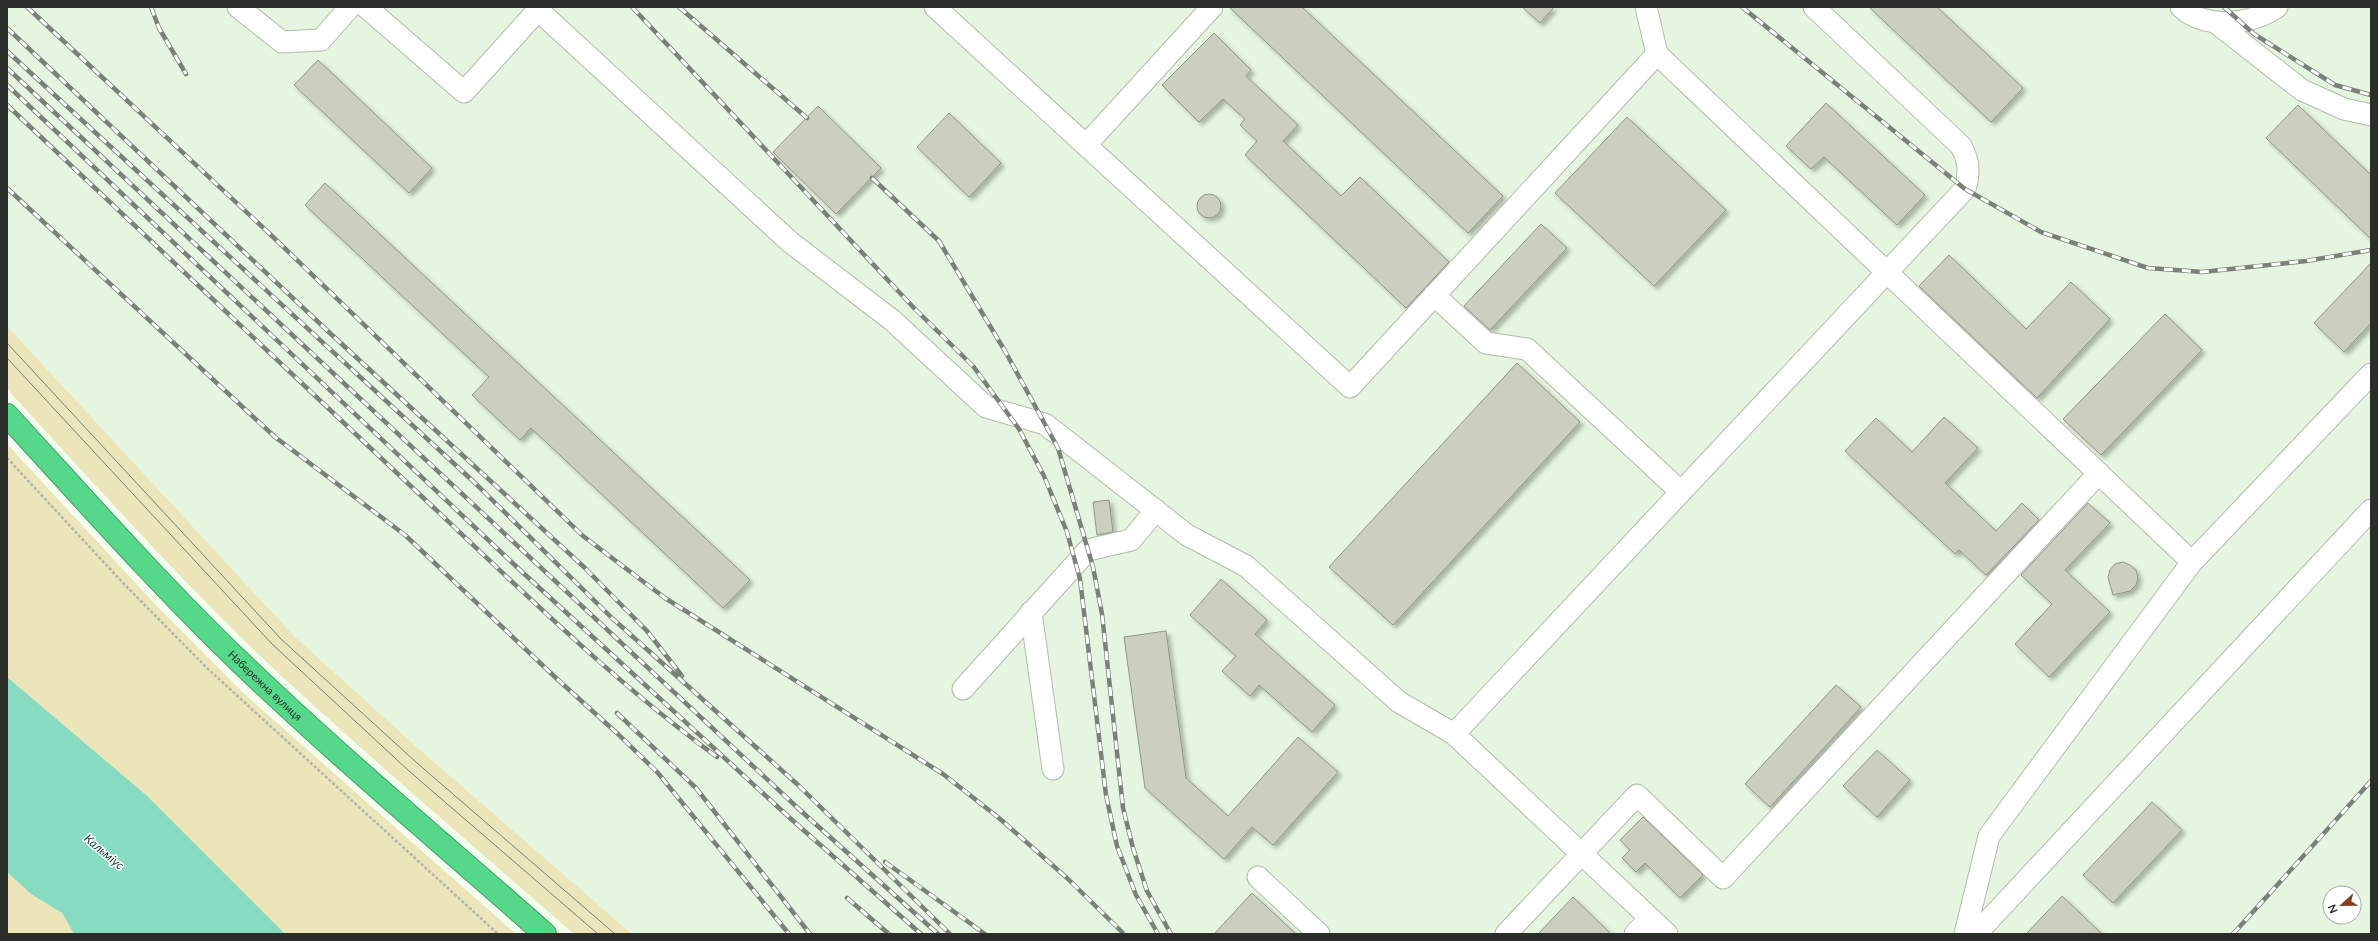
<svg xmlns="http://www.w3.org/2000/svg" width="2378" height="941" viewBox="0 0 2378 941" font-family="Lato,sans-serif">
<style>
.built{fill:#e6f5df;fill-rule:evenodd}
.green{fill:#ece5ba}
.water{fill:#86dbc1}
.building{fill:#cbcfbf;stroke:#929686;filter:url(#shadow)}
.lines{fill:none;stroke-linecap:round;stroke-linejoin:round}
.minor-casing{stroke:#b1bbac;stroke-width:23}
.highway-casing{stroke:#469c68;stroke-width:24}
.path{stroke:#afb6ab;stroke-width:2.5;stroke-dasharray:3 2;stroke-linecap:butt}
.minor{stroke:#fff;stroke-width:21}
.highway{stroke:#55d88a;stroke-width:22}
.tram{stroke:#7a8178;stroke-width:1}
.rail-casing{stroke:#7a8178;stroke-width:4.5}
.rail{stroke:#fff;stroke-width:3;stroke-dasharray:9;stroke-linecap:butt}
.labels{text-anchor:middle;stroke-width:3;stroke-linejoin:round;paint-order:stroke}
.street-label{font-size:11px;fill:#2a2e29;stroke:#fff}
.water-label{font-size:12px;font-style:italic;fill:#1e4539;stroke:#fff}
</style>
<defs>
<filter id="shadow"><feDropShadow dx="3.5" dy="3.5" stdDeviation="2" flood-color="#0004"/></filter>
</defs>
<rect width="100%" height="100%" fill="#f3fdee"/>
<path class="built" d="M 7,7 L 2371,7 L 2371,934 L 632,934 L 419,749 L 295,637 L 7,326 ZM 2330,893 L 2354,893 L 2354,917 L 2330,917 Z"/>
<path class="green" d="M 7,326 L 295,637 L 419,749 L 632,934 L 574,934 C 468,841 360,750 257,653 C 170,569 89,478 7,389 Z
M 7,444 L 153,602 L 242,692 L 516,934 L 285,934 L 7,677 Z
M 7,872 L 31,894 L 62,913 L 74,934 L 7,934 Z"/>
<path class="water" d="M 7,677 L 146,795 L 285,934 L 74,934 L 62,913 L 31,894 L 7,872 Z"/>
<path class="building" d="M 1229,7 L 1302,7 L 1503,196 L 1468,233 Z
M 1522,7 L 1554,7 L 1540,23 Z
M 1869,7 L 1937,7 L 2023,88 L 1991,122 Z
M 1214,33 L 1251,70 L 1246,76 L 1298,125 L 1283,141 L 1341,196 L 1360,177 L 1449,262 L 1406,308 L 1245,155 L 1257,141 L 1240,125 L 1245,119 L 1223,99 L 1199,122 L 1162,85 Z
M 318,60 L 432,168 L 409,193 L 294,85 Z
M 1826,103 L 1925,195 L 1897,225 L 1824,157 L 1811,169 L 1786,146 Z
M 2298,105 L 2371,175 L 2371,239 L 2266,138 Z
M 818,106 L 881,168 L 836,214 L 773,152 Z
M 949,113 L 1001,163 L 969,197 L 917,147 Z
M 1627,117 L 1726,210 L 1654,286 L 1555,193 Z
M 325,183 L 750,580 L 723,608 L 531,428 L 520,440 L 472,395 L 489,377 L 305,205 Z
M1197 206a12 12 0 1 1 24 0a12 12 0 1 1-24 0Z
M 1541,224 L 1567,248 L 1490,330 L 1464,306 Z
M 1949,255 L 2026,329 L 2071,282 L 2110,319 L 2037,398 L 1919,286 Z
M 2371,263 L 2371,323 L 2344,352 L 2314,323 Z
M 2165,314 L 2202,350 L 2101,455 L 2063,419 Z
M 1517,363 L 1580,422 L 1393,625 L 1329,567 Z
M 1944,417 L 1978,448 L 1945,483 L 1996,531 L 2022,503 L 2039,520 L 1986,575 L 1959,550 L 1955,554 L 1845,451 L 1876,418 L 1912,452 Z
M 1109,500 L 1113,532 L 1097,535 L 1093,502 Z
M 2088,503 L 2110,523 L 2065,570 L 2110,612 L 2049,677 L 2015,644 L 2052,604 L 2021,575 Z
M 2123,562 L 2130,565 L 2136,570 L 2138,578 L 2136,585 L 2130,591 L 2113,595 L 2108,577 L 2110,570 L 2115,564 Z
M 1221,579 L 1267,620 L 1255,634 L 1335,705 L 1312,732 L 1259,685 L 1250,696 L 1222,671 L 1236,656 L 1190,615 Z
M 1166,631 L 1186,778 L 1228,816 L 1298,737 L 1338,772 L 1273,845 L 1252,827 L 1224,859 L 1145,788 L 1124,637 Z
M 1836,685 L 1861,707 L 1770,807 L 1745,784 Z
M 1877,750 L 1910,780 L 1877,817 L 1843,786 Z
M 2152,802 L 2182,830 L 2113,903 L 2083,875 Z
M 1643,817 L 1703,875 L 1680,898 L 1645,863 L 1636,872 L 1622,858 L 1630,850 L 1620,840 Z
M 1252,893 L 1296,934 L 1214,934 Z
M 2062,896 L 2102,934 L 2026,934 Z
M 1573,897 L 1611,934 L 1538,934 Z"/>
<g class="lines">
<g class="minor-casing">
<path id="minor" d="M 238,7 L 282,42 L 321,40 L 350,7
M 366,7 L 464,92 L 538,10 L 790,242 L 892,320 L 986,407 L 1045,424 L 1187,535 L 1246,566 L 1399,702 L 1454,734 L 1667,934
M 935,7 L 1350,387 L 1657,54
M 1646,7 L 1657,54 L 2192,562
M 2181,7 C 2206,30 2250,25 2277,7
M 2215,22 L 2302,90 L 2344,109 L 2371,115
M 1086,145 L 1212,7
M 1434,295 L 1486,343 L 1527,349 L 1681,492
M 1031,612 L 1053,769
M 963,689 L 1088,550 L 1131,540 L 1156,510
M 1454,734 L 1965,189 C 1970,172 1969,161 1961,146 L 1814,7
M 1258,877 L 1319,934
M 1506,934 L 1637,795 L 1723,878 L 2099,473
M 1635,934 L 1650,918
M 1965,934 L 1989,836 L 2192,562 L 2371,374
M 1976,934 L 2371,510"/>
</g>
<g class="highway-casing">
<g id="highway">
<path id="s1" d="M 7,415 C 83,498 158,583 239,661 C 338,756 443,844 545,934"/>
</g>
</g>
<path class="path" d="M 7,458 L 123,583 L 208,669 L 498,934"/>
<use href="#minor" class="minor"/>
<use href="#highway" class="highway"/>
<path class="tram" d="M 7,343 L 281,639 L 417,763 L 615,934
M 7,358 L 272,644 L 409,771 L 598,934"/>
<g class="rail-casing">
<path id="rail" d="M 27,7 L 271,235 L 583,536 L 665,598 L 943,774 L 999,818 L 1067,878 L 1124,934
M 151,7 L 159,28 L 186,74
M 632,7 L 914,308 L 973,366 L 1019,429 L 1044,476 L 1067,532 L 1080,579 L 1106,795 L 1117,846 L 1136,895 L 1158,934
M 679,7 L 807,118
M 1742,7 L 1965,189 L 2041,232 L 2148,268 L 2202,272 L 2306,261 L 2371,250
M 2224,7 L 2254,34 L 2335,85 L 2371,95
M 7,28 L 332,335 L 585,568 L 647,631 L 682,676
M 7,51 L 475,483 L 612,618 L 797,784 L 950,934
M 7,68 L 801,811 L 938,934
M 7,85 L 520,570 L 791,819 L 921,934
M 7,105 C 143,234 280,362 416,491 C 513,582 609,678 717,757
M 872,178 L 939,241 L 1005,351 L 1058,448 L 1093,567 L 1102,614 L 1123,808 L 1133,848 L 1147,891 L 1171,934
M 7,188 L 275,437 L 405,535 L 556,678 L 619,735 L 658,773 L 789,934
M 617,713 L 696,788 L 810,934
M 885,862 L 985,934
M 847,898 L 889,934
M 2233,934 L 2371,781"/>
</g>
<use href="#rail" class="rail"/>
</g>
<g class="labels">
<g class="street-label">
<text dy="4" stroke="none"><textPath href="#s1" startOffset="374">Набережна вулиця</textPath></text>
</g>
<g class="water-label">
<text transform="translate(104 852) rotate(40)" y="4">Кальміус</text>
</g>
</g>
<rect width="2378" height="941" fill="none" stroke="#2a2e29" stroke-width="16"/>
<g transform="translate(2342 905) rotate(248)"><circle r="19" fill="#ffffff" stroke="#aaaba9"/>
<path d="M0-3L7 15L0 10L-7 15Z" fill="#853f1b"/>
<text y="-6" font-size="11" font-weight="bold" text-anchor="middle" fill="#2a2e29">N</text>
</g>
</svg>
